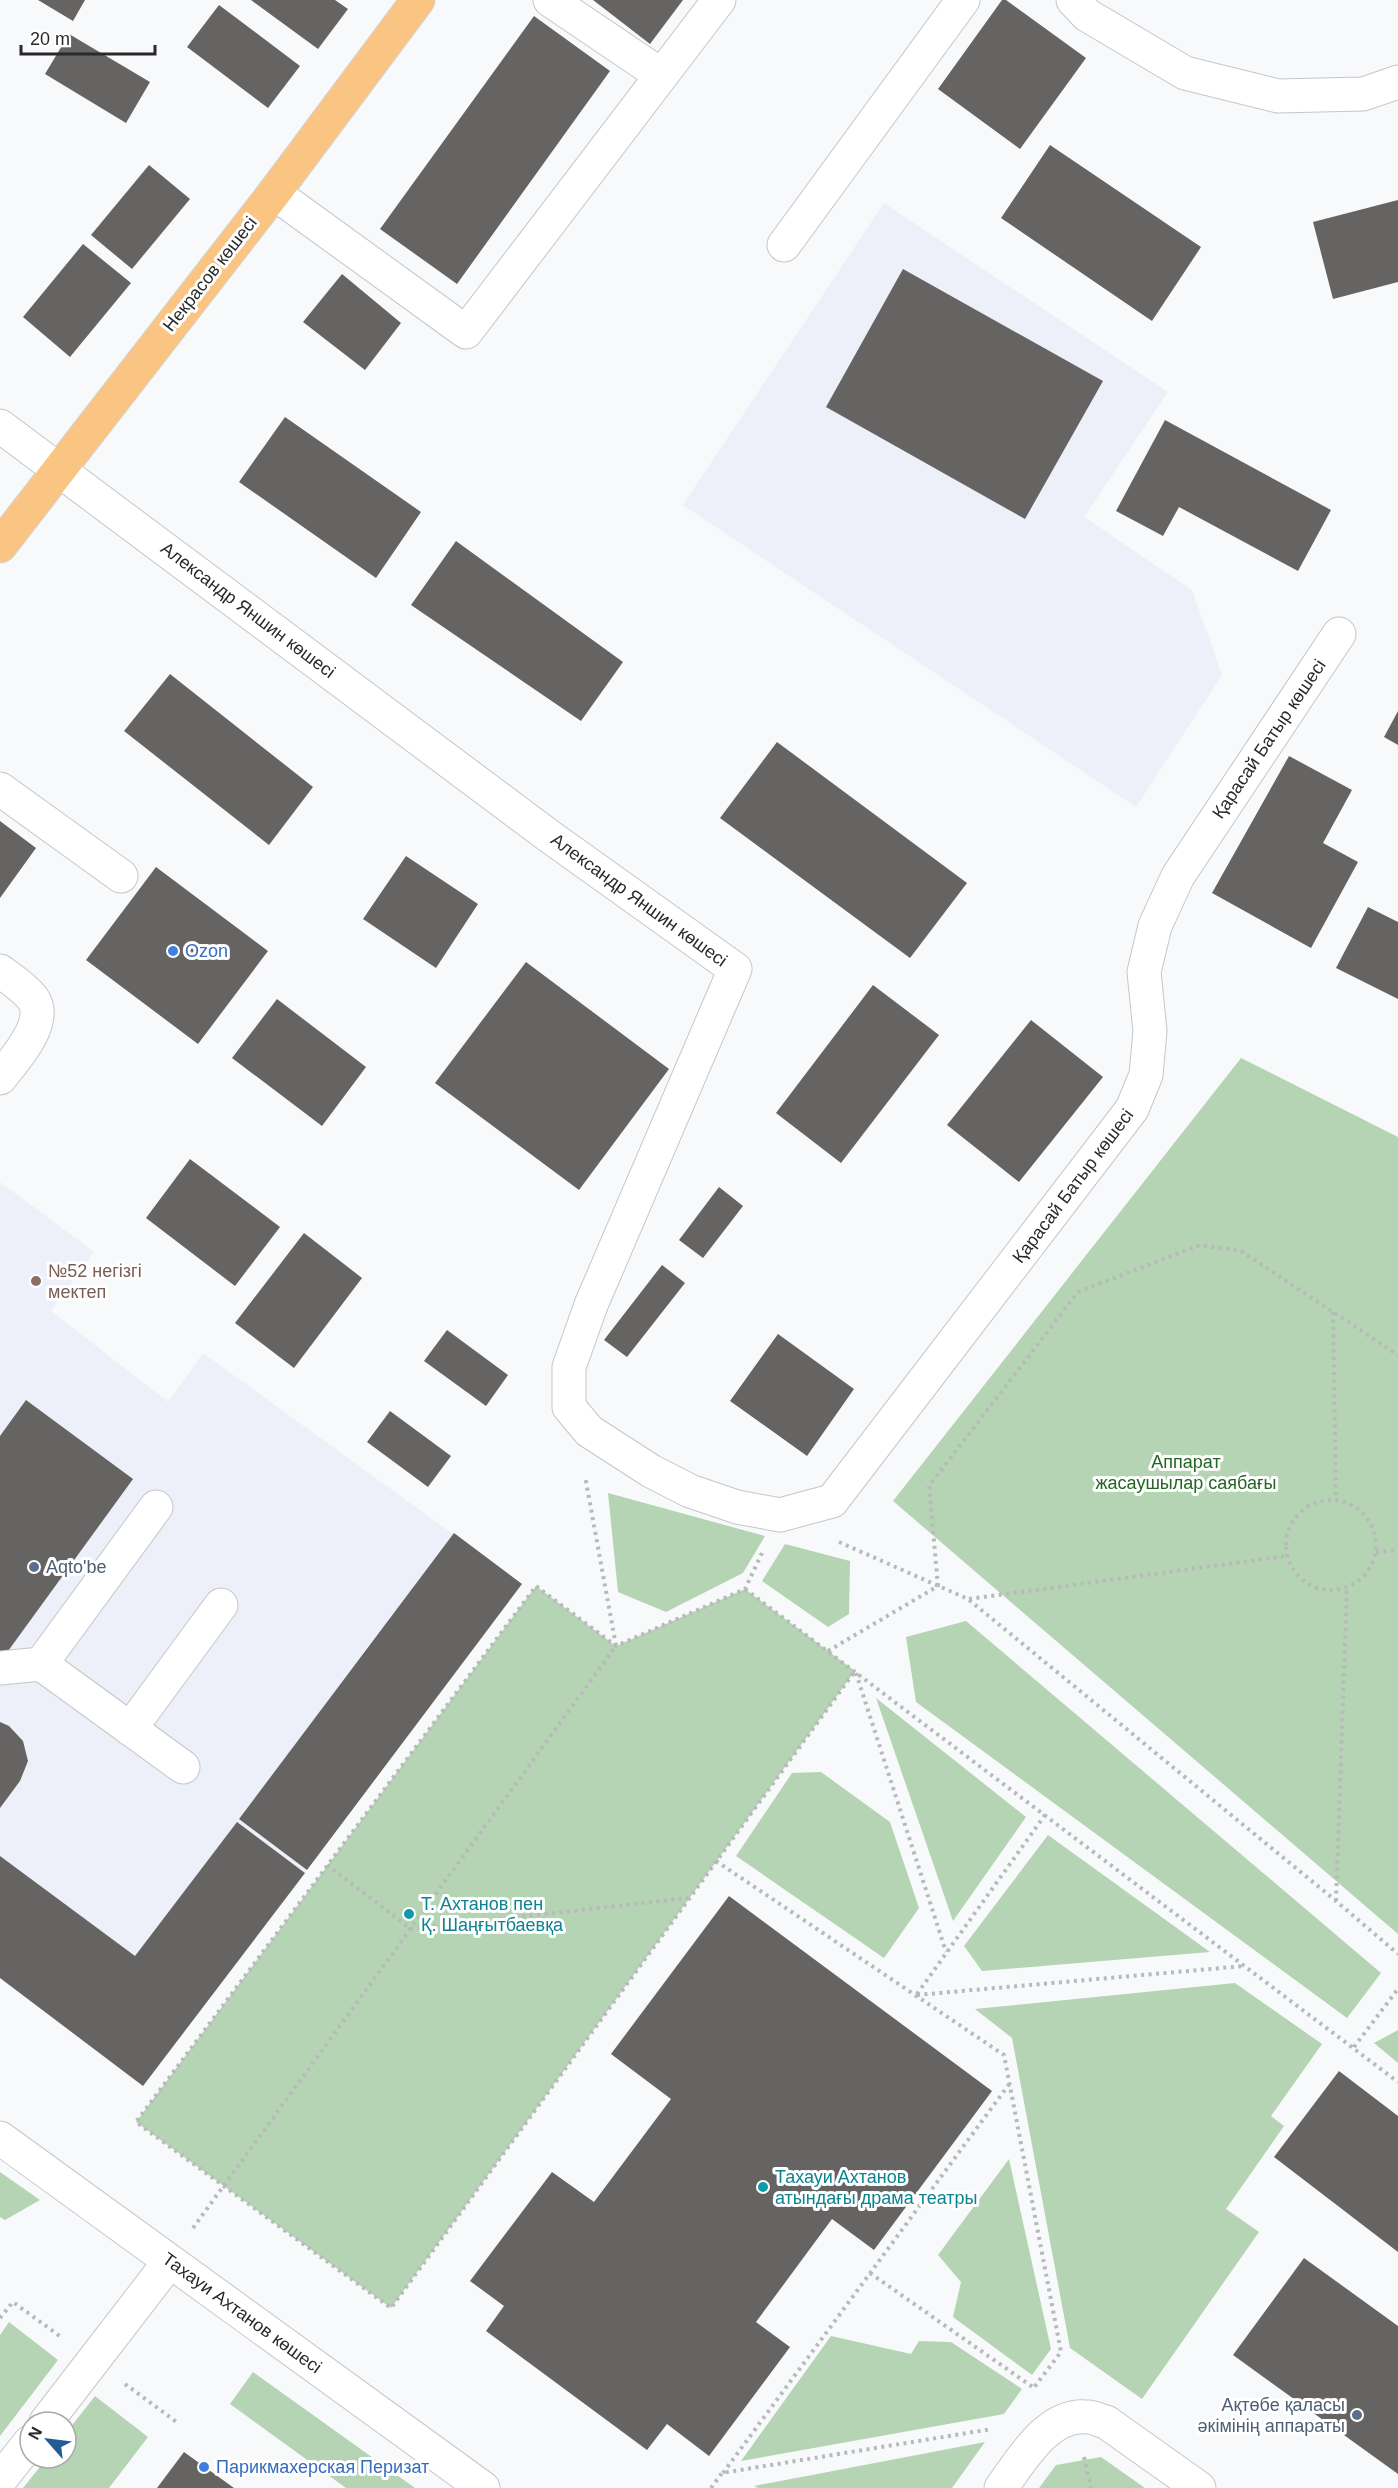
<svg xmlns="http://www.w3.org/2000/svg" width="1398" height="2488" viewBox="0 0 1398 2488" font-family="Helvetica,sans-serif">
<style>
.built{fill:#edeff9}
.green{fill:#b5d4b3}
.building{fill:#666463}
.lines{fill:none;stroke-linecap:round;stroke-linejoin:round}
.minor-casing{stroke:#c5c6c8;stroke-width:35}
.major-casing{stroke:#d4d4d4;stroke-width:35}
.path{stroke:#b8b9bb;stroke-width:4;stroke-dasharray:3 4.5;stroke-linecap:butt}
.minor{stroke:#fff;stroke-width:33}
.major{stroke:#fac582;stroke-width:33}
.shop-dot{fill:#3f7fe0;stroke:#fff;stroke-width:2}
.education-dot{fill:#8d6e63;stroke:#fff;stroke-width:2}
.service-dot{fill:#5c6f8a;stroke:#fff;stroke-width:2}
.culture-dot{fill:#0f9aa8;stroke:#fff;stroke-width:2}
.labels{text-anchor:middle;stroke-width:6;stroke-linejoin:round;paint-order:stroke}
.street-label{font-size:18px;fill:#29292a;stroke:#fff}
.shop-label{font-size:18px;fill:#366cbe;stroke:#fff;text-anchor:start}
.education-label{font-size:18px;fill:#785e54;stroke:#fff;text-anchor:start}
.park-label{font-size:18px;fill:#216621;stroke:#fff}
.service-label{font-size:18px;fill:#4e5e75;stroke:#fff;text-anchor:start}
.culture-label{font-size:18px;fill:#0d838f;stroke:#fff;text-anchor:start}
</style>
<rect width="100%" height="100%" fill="#f8f9fb"/>
<path class="built" d="M 884,203 L 1168,392 L 1084,517 L 1192,590 L 1222,675 L 1136,807 L 683,505 Z
M 0,1182 L 94,1252 L 51,1311 L 168,1402 L 203,1353 L 522,1584 L 143,2086 L 0,1978 Z"/>
<path class="green" d="M 1241,1058 L 1398,1137 L 1398,1934 L 893,1501 Z
M 608,1493 L 765,1536 L 743,1573 L 666,1612 L 618,1592 Z
M 785,1544 L 850,1561 L 849,1614 L 828,1627 L 762,1581 Z
M 536,1586 L 616,1646 L 745,1589 L 855,1671 L 391,2308 L 136,2122 Z
M 966,1621 L 1381,1973 L 1347,2018 L 916,1702 L 906,1637 Z
M 876,1698 L 1026,1817 L 953,1921 Z
M 821,1772 L 890,1822 L 919,1908 L 884,1958 L 736,1856 L 792,1773 Z
M 1048,1835 L 1210,1952 L 982,1971 L 964,1946 Z
M 1235,1983 L 1322,2044 L 1271,2116 L 1284,2126 L 1226,2209 L 1259,2232 L 1142,2399 L 1070,2348 L 1012,2038 L 975,2009 Z
M 1398,2030 L 1398,2063 L 1374,2043 Z
M 1009,2159 L 1051,2349 L 1032,2375 L 953,2317 L 961,2282 L 938,2255 Z
M 0,2172 L 40,2200 L 5,2220 L 0,2217 Z
M 9,2322 L 58,2360 L 0,2436 L 0,2335 Z
M 831,2336 L 911,2354 L 919,2341 L 951,2342 L 1022,2389 L 1004,2414 L 741,2461 Z
M 253,2372 L 415,2488 L 346,2488 L 230,2404 Z
M 95,2396 L 148,2437 L 109,2488 L 23,2488 L 47,2458 L 66,2458 L 66,2433 Z
M 985,2442 L 952,2488 L 758,2488 L 754,2486 Z
M 1101,2457 L 1145,2488 L 1039,2488 L 1056,2465 Z"/>
<path class="building" d="M 38,0 L 85,0 L 73,21 Z
M 251,0 L 335,0 L 348,9 L 318,49 Z
M 593,0 L 683,0 L 650,44 Z
M 1002,0 L 1006,0 L 1086,58 L 1020,149 L 938,89 Z
M 219,5 L 300,66 L 268,108 L 187,47 Z
M 534,16 L 610,71 L 457,284 L 380,229 Z
M 69,34 L 150,82 L 126,123 L 45,74 Z
M 1050,145 L 1201,247 L 1152,321 L 1001,218 Z
M 149,165 L 190,199 L 132,269 L 91,235 Z
M 1398,200 L 1398,282 L 1333,299 L 1313,222 Z
M 83,244 L 131,283 L 70,357 L 23,317 Z
M 903,269 L 1103,381 L 1025,519 L 826,407 Z
M 342,274 L 401,323 L 365,370 L 303,322 Z
M 285,417 L 421,512 L 376,578 L 239,482 Z
M 1165,420 L 1331,510 L 1298,571 L 1179,507 L 1163,536 L 1116,511 Z
M 456,541 L 623,662 L 581,721 L 411,605 Z
M 170,674 L 313,787 L 269,845 L 124,731 Z
M 1398,711 L 1398,745 L 1384,737 Z
M 777,742 L 967,883 L 910,958 L 720,818 Z
M 1289,756 L 1352,790 L 1323,843 L 1358,862 L 1311,948 L 1212,893 Z
M 0,821 L 36,848 L 0,898 Z
M 406,856 L 478,904 L 436,968 L 363,919 Z
M 156,867 L 268,951 L 198,1044 L 86,960 Z
M 1368,907 L 1398,922 L 1398,999 L 1336,968 Z
M 526,962 L 669,1069 L 579,1190 L 435,1083 Z
M 873,985 L 939,1035 L 841,1163 L 776,1113 Z
M 277,999 L 366,1067 L 322,1126 L 232,1058 Z
M 1031,1020 L 1103,1077 L 1019,1182 L 947,1125 Z
M 190,1159 L 280,1227 L 235,1286 L 146,1218 Z
M 719,1187 L 743,1206 L 703,1258 L 679,1240 Z
M 304,1233 L 362,1278 L 294,1368 L 235,1323 Z
M 662,1265 L 685,1283 L 627,1357 L 604,1340 Z
M 447,1330 L 508,1375 L 486,1406 L 424,1361 Z
M 778,1334 L 854,1389 L 807,1456 L 730,1401 Z
M 26,1400 L 133,1479 L 3,1658 L 0,1656 L 0,1436 Z
M 390,1411 L 451,1456 L 428,1487 L 367,1442 Z
M 454,1533 L 522,1584 L 307,1870 L 239,1819 Z
M 0,1722 L 9,1726 L 23,1741 L 28,1761 L 20,1781 L 0,1808 Z
M 237,1822 L 305,1873 L 143,2086 L 0,1978 L 0,1856 L 135,1956 Z
M 729,1896 L 992,2091 L 874,2250 L 832,2219 L 756,2322 L 790,2347 L 709,2456 L 667,2424 L 647,2450 L 486,2331 L 504,2306 L 470,2281 L 552,2172 L 594,2202 L 671,2099 L 611,2054 Z
M 1339,2071 L 1398,2116 L 1398,2252 L 1274,2157 Z
M 1304,2258 L 1398,2326 L 1398,2474 L 1233,2355 Z
M 184,2452 L 234,2488 L 157,2488 Z"/>
<g class="lines">
<g class="minor-casing">
<path id="minor" d="M 550,0 L 661,75
M 1073,0 L 1087,15 L 1185,73 L 1278,96 L 1363,94 L 1398,82
M 274,193 L 466,332 L 719,0
M 784,245 L 963,0
M 0,426 L 549,836 L 735,969 L 591,1305 L 569,1367 L 569,1407 L 589,1431 L 651,1471 L 690,1491 L 737,1507 L 780,1515 L 832,1501 L 1132,1109 L 1146,1075 L 1150,1031 L 1144,972 L 1155,926 L 1178,876 L 1339,634
M 0,789 L 121,876
M 0,971 C 11,979 25,988 33,999 C 49,1023 14,1060 0,1078
M 41,1664 L 156,1507
M 0,1668 L 41,1664 L 183,1767
M 130,1729 L 221,1605
M 0,2138 L 483,2488
M 46,2422 L 170,2261
M 0,2480 L 30,2442
M 1001,2488 C 1021,2461 1048,2412 1088,2417 C 1094,2417 1100,2421 1106,2422 L 1199,2488"/>
</g>
<g class="major-casing">
<path id="major" d="M 0,546 L 274,193 L 418,0"/>
</g>
<path class="path" d="M 1333,1312 L 1336,1500
M1286 1545a45 45 0 1 1 90 0a45 45 0 1 1-90 0Z
M 839,1542 L 968,1599 L 1336,1901 L 1398,1954
M 1376,1552 L 1398,1550
M 762,1553 L 745,1589 L 616,1646 L 536,1586 L 136,2122 L 391,2308 L 855,1671
M 745,1589 L 1398,2082
M 969,1599 L 1286,1556
M 828,1651 L 938,1586 L 929,1486 L 1078,1292 L 1200,1245 L 1241,1251 L 1398,1355
M 856,1673 L 946,1952
M 716,1861 L 1004,2055 L 1061,2352 L 1032,2390
M 327,1865 L 411,1929 L 688,1898
M 1336,1901 L 1347,1587
M 917,1994 L 1045,1815
M 917,1995 L 1244,1966
M 1354,2047 L 1398,1989
M 193,2228 L 616,1646 L 585,1476
M 870,2273 L 1034,2388
M 0,2318 L 13,2302 L 61,2337
M 125,2384 L 178,2423
M 1084,2457 L 1091,2488
M 723,2473 L 1010,2083
M 711,2488 L 722,2473 L 992,2429"/>
<use href="#minor" class="minor"/>
<use href="#major" class="major"/>
</g>
<g class="shop-dot">
<circle cx="173" cy="951" r="6"/>
<circle cx="204" cy="2467" r="6"/>
</g>
<circle class="education-dot" cx="36" cy="1281" r="6"/>
<g class="service-dot">
<circle cx="34" cy="1567" r="6"/>
<circle cx="1357" cy="2415" r="6"/>
</g>
<g class="culture-dot">
<circle cx="409" cy="1914" r="6"/>
<circle cx="763" cy="2187" r="6"/>
</g>
<g class="labels">
<g class="street-label">
<text transform="translate(210 274) rotate(-52)" y="6">Некрасов көшесі</text>
<text transform="translate(248 610) rotate(37)" y="6">Александр Яншин көшесі</text>
<text transform="translate(1269 739) rotate(-56)" y="6">Қарасай Батыр көшесі</text>
<text transform="translate(639 900) rotate(36)" y="6">Александр Яншин көшесі</text>
<text transform="translate(1073 1186) rotate(-53)" y="6">Қарасай Батыр көшесі</text>
<text transform="translate(242 2313) rotate(36)" y="6">Тахауи Ахтанов көшесі</text>
</g>
<g class="shop-label">
<text x="185" y="957">Ozon</text>
<text x="216" y="2473">Парикмахерская Перизат</text>
</g>
<g class="education-label">
<text x="48" y="1277">№52 негізгі<tspan x="48" dy="21">мектеп</tspan></text>
</g>
<g class="park-label">
<text x="1186" y="1468">Аппарат<tspan x="1186" dy="21">жасаушылар саябағы</tspan></text>
</g>
<g class="service-label">
<text x="46" y="1573">Aqto'be</text>
<text x="1345" y="2411" text-anchor="end">Ақтөбе қаласы<tspan x="1345" dy="21">әкімінің аппараты</tspan></text>
</g>
<g class="culture-label">
<text x="421" y="1910">Т. Ахтанов пен<tspan x="421" dy="21">Қ. Шаңғытбаевқа</tspan></text>
<text x="775" y="2183">Тахауи Ахтанов<tspan x="775" dy="21">атындағы драма театры</tspan></text>
</g>
</g>
<g transform="translate(48 2440) rotate(298)"><circle r="28" fill="#ffffff" stroke="#a9a9aa" stroke-width="1.5"/>
<path d="M0-4.5L10 22L0 15L-10 22Z" fill="#255a93"/>
<text y="-9" font-size="16" font-weight="bold" text-anchor="middle" fill="#29292a">N</text>
</g>
<path d="M21 45v9h134v-9" fill="none" stroke="#29292a" stroke-width="3"/>
<text x="30" y="45" font-size="18" fill="#29292a" stroke="#ffffff" stroke-width="4.5" paint-order="stroke">20 m</text>
</svg>
